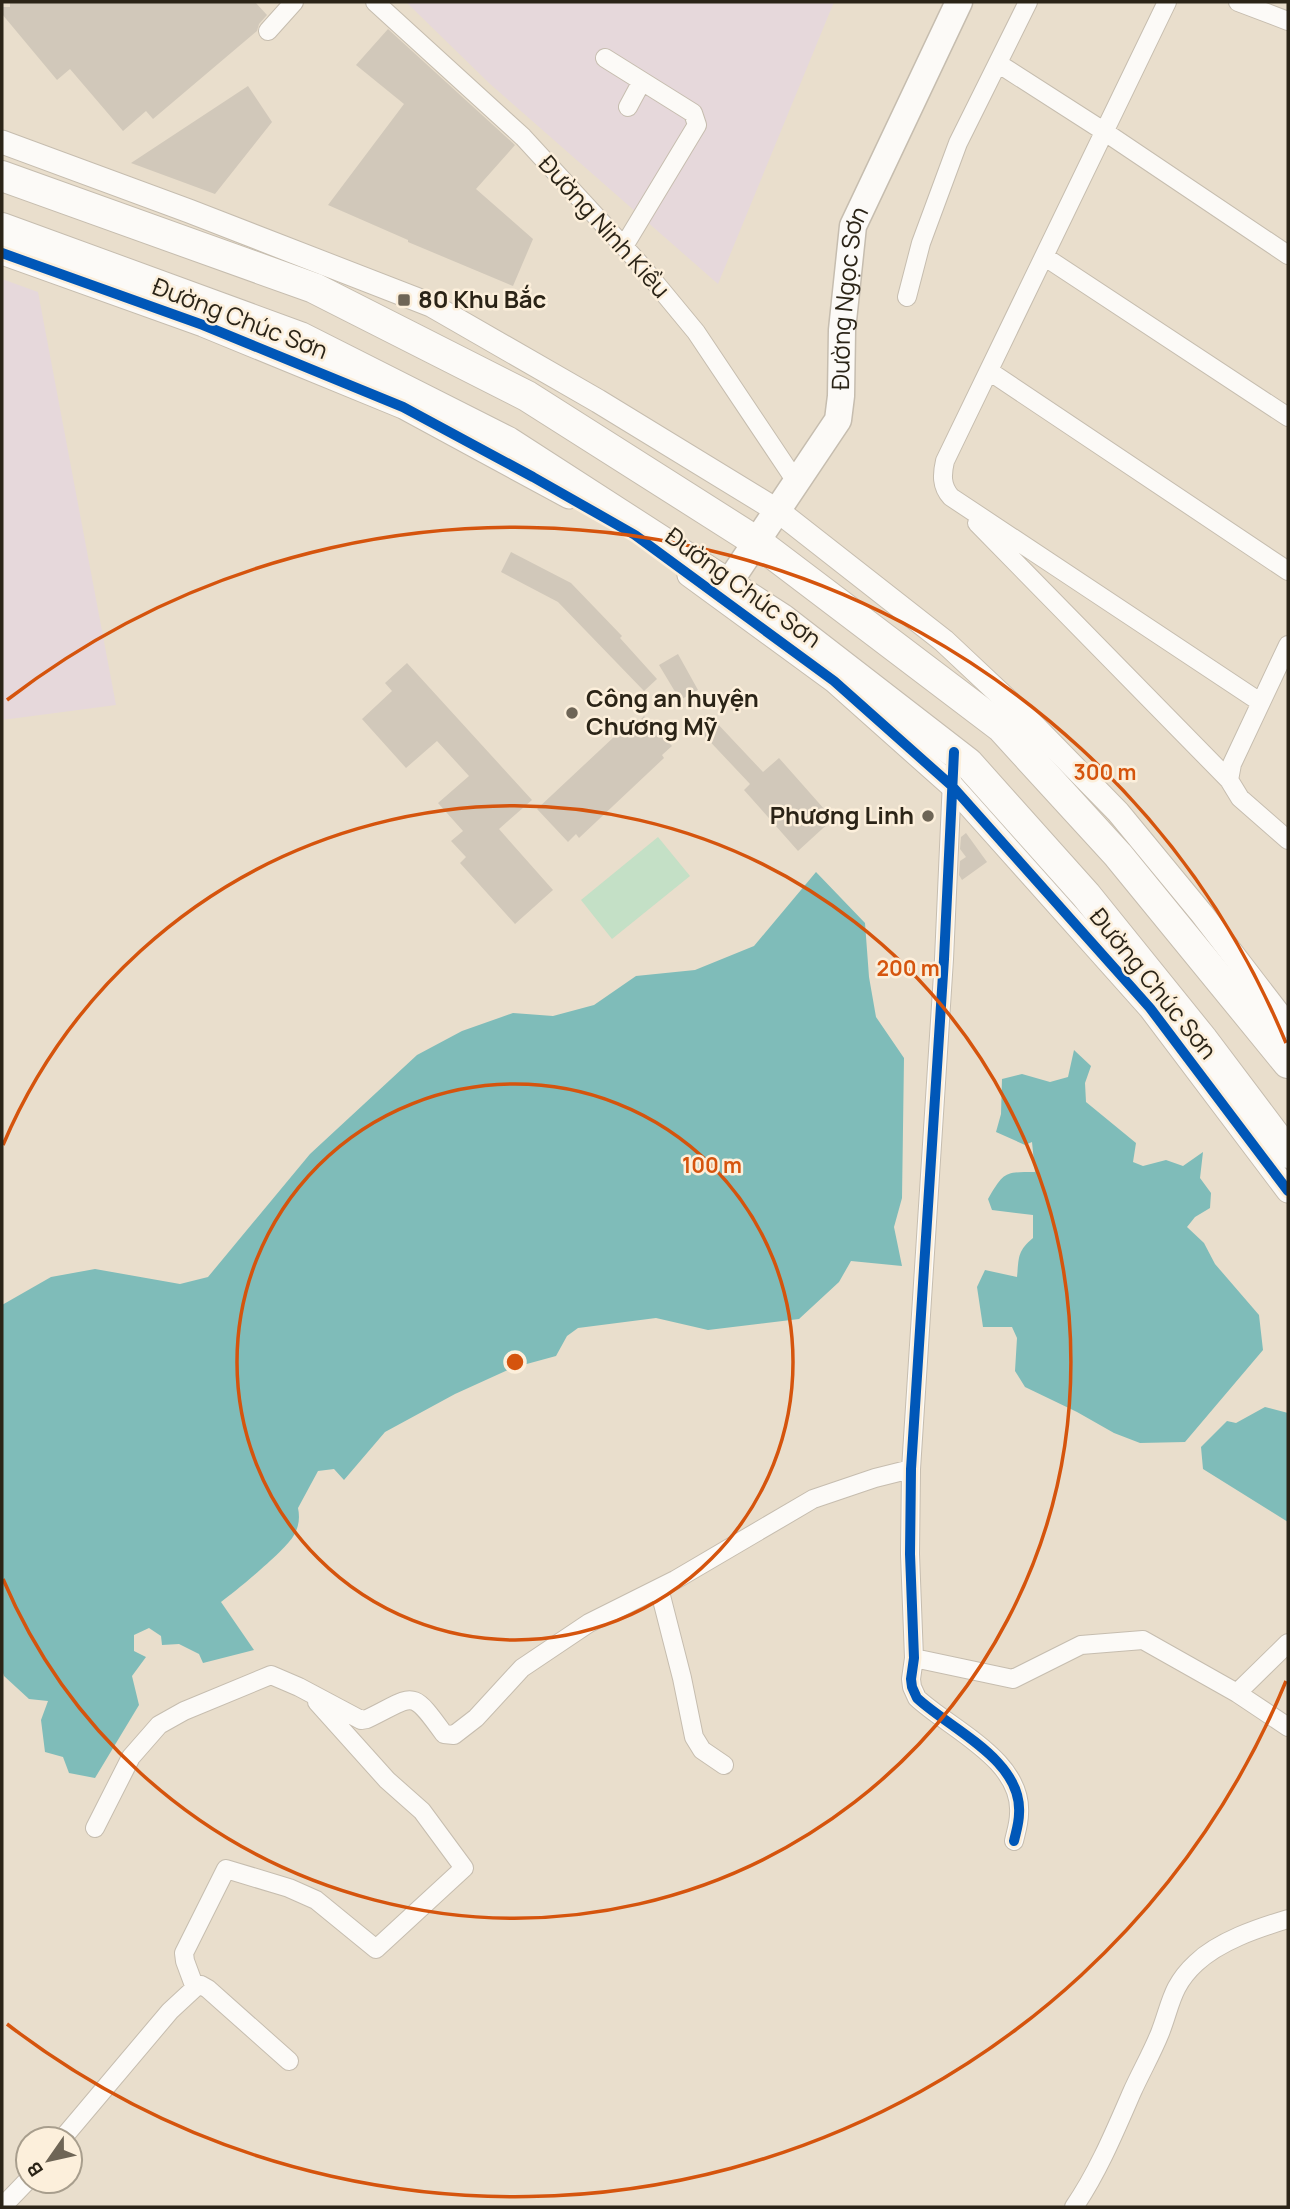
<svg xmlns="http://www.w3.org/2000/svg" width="1290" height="2209" viewBox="0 0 1290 2209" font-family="Manrope,sans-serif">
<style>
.industrial{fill:#e6d8db}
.green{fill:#c4e0c6}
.water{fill:#7fbcb9}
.building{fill:#d1c8ba}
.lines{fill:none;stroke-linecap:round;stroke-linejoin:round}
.minor-casing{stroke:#c6bdaf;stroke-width:20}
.tertiary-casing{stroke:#c6bdaf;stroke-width:25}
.secondary-casing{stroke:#c6bdaf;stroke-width:29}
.trunk-casing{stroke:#c6bdaf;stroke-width:32}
.minor{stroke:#fcfaf7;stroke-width:18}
.tertiary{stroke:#fcfaf7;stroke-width:23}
.secondary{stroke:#fcfaf7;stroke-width:26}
.trunk{stroke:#fcfaf7;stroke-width:30}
.cycleway-casing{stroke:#fcefdb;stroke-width:15}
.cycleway{stroke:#0057b8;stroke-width:10}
.ring{fill:none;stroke:#d5540d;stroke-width:3.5}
.poi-dot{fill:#6e6556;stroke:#fcefdb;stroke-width:2.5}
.labels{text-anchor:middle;stroke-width:5;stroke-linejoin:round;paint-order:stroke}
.street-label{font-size:24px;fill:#2b2417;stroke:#fcefdb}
.poi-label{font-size:24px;font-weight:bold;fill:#2b2417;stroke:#fcefdb;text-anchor:start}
.centre{fill:#d5540d;stroke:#fcefdb;stroke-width:3.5}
.ring-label{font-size:21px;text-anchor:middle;font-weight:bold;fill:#d5540d;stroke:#fcefdb;stroke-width:5;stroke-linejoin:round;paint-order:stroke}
</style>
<rect width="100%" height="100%" fill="#e9decc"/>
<path class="industrial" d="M 406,2 L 834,2 L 718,284 L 489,83 Z
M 2,279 L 38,292 L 116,705 L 2,720 Z"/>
<path class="green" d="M 658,837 L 690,876 L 612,939 L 581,900 Z"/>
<path class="water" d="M 816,872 L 865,923 L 869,977 L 876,1017 L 904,1058 L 902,1198 L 894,1227 L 902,1266 L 851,1261 L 839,1282 L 799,1319 L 708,1330 L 656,1318 L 578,1328 L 567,1336 L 556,1356 L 512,1368 L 455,1394 L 385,1432 L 344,1480 L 334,1469 L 318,1471 L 298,1508 C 300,1518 299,1526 294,1535 C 287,1549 236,1591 221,1602 L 254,1650 L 203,1663 L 199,1654 L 179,1644 L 162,1645 L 161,1636 L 149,1628 L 134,1635 L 134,1651 L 146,1657 L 132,1676 L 139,1705 L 95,1778 L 69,1773 L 63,1757 L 45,1752 L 41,1720 L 48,1701 L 29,1699 L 4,1676 L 2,1670 L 2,1305 L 51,1277 L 95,1269 L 180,1284 L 208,1277 L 310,1154 L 417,1055 L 462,1031 L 513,1013 L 553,1016 L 594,1005 L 636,976 L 695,970 L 754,946 Z
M 1074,1050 L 1091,1066 L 1085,1083 L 1086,1102 L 1136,1143 L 1133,1162 L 1143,1166 L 1166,1160 L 1183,1166 L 1203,1152 L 1200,1178 L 1211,1193 L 1210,1208 L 1195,1217 L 1187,1227 L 1204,1243 L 1215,1264 L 1259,1315 L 1263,1350 L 1185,1442 L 1140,1443 L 1114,1433 L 1077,1412 L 1025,1387 L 1015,1371 L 1017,1338 L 1012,1327 L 983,1327 L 977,1287 L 985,1270 L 1017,1277 C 1019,1258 1017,1251 1033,1238 L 1033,1215 L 992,1210 L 988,1199 C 1004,1172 1004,1172 1035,1172 L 1032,1142 L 1025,1145 L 996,1132 L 1001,1114 L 1002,1079 L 1022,1074 L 1050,1082 L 1068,1077 Z
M 1265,1407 L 1288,1413 L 1288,1522 L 1203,1469 L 1201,1447 L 1227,1421 L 1236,1423 Z"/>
<path class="building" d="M 10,2 L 255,2 L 267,15 L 259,24 L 257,31 L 153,119 L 146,111 L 123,131 L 70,69 L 57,80 L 2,14 L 2,7 L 10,7 Z
M 388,29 L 515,145 L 476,189 L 533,239 L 513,286 L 408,242 L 408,240 L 328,205 L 404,104 L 356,65 Z
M 248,86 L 272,122 L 215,194 L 131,163 Z
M 511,552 L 571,583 L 622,636 L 620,638 L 657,679 L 644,691 L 558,602 L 501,572 Z
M 678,654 L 698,690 L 680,700 L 659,665 Z
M 407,663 L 532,800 L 499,829 L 553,890 L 515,924 L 460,863 L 466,857 L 451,841 L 463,831 L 438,803 L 469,776 L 437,741 L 406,768 L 362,719 L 392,691 L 385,683 Z
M 644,716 L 672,746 L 662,755 L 664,758 L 579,838 L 576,834 L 568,842 L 537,809 L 631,721 L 635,725 Z
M 714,720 L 763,772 L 779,758 L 833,819 L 798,851 L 744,790 L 750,784 L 701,732 Z
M 966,833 L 987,862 L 962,880 L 959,875 L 960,861 L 966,857 L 960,849 L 961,837 Z"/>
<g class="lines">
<g class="minor-casing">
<path id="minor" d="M 375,2 L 523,137 L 639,263 L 696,332 L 797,483
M 1167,2 L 945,461 C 942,474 941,486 951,497 L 1260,702
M 1238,2 L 1288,21
M 268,31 L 294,2
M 605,58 L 693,113 L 697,125 L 624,246
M 999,64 L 1105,132 L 1288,255
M 628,107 L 642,81
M 1045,257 L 1288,417
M 907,297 L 921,243 L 958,143 L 1028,2
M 989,371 L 1288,571
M 977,523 L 1229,780 L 1240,798 L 1288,840
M 952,780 L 944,959 L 911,1469 L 910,1554 L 914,1658 L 911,1679 L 912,1687 L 917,1698 C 950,1729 1023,1760 1019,1814 C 1019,1823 1016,1832 1014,1841
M 1229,780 L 1232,764 L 1288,645
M 659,1588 L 682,1678 L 694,1737 L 702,1750 L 724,1765
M 914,1658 L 1013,1679 L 1081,1645 L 1143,1640 L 1237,1693 L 1288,1727
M 1237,1693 L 1288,1643
M 95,1828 L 131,1757 L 159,1725 L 184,1711 L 271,1675 L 299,1687 L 361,1720 L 367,1719 C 415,1696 410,1687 444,1734 L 454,1735 L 476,1718 L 522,1668 L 589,1623 L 675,1580 L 813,1499 L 875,1478 L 911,1469
M 195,1988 L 185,1961 L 184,1953 L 226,1869 L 289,1888 L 316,1900 L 376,1949 L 464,1868 L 422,1811 L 387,1780 L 317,1702
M 62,2139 L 170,2011 L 197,1986 L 201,1985 L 208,1989 L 289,2061
M 2,2207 L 28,2180
M 1074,2207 C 1098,2172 1115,2131 1132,2092 C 1141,2072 1152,2053 1160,2033 C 1171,2005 1171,1986 1196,1963 C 1219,1941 1258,1928 1288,1919"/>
</g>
<g class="tertiary-casing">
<path id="tertiary" d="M 2,142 L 189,211 L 431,305 L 598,401 L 778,511 L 944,641 L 1027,719 L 1118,812 L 1202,914 L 1288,1026
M 2,253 L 203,325 L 403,407 L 569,497
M 689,575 L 834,681 L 952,786 L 1150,1008 L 1288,1191"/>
</g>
<g class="secondary-casing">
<g id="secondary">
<path id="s1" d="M 728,584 L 838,420 L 841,396 L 842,330 L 853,226 L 959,2"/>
</g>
</g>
<g class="trunk-casing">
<path id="trunk" d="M 2,176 L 314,288 L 527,396 L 757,542 L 1001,727 L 1118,855 L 1288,1063
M 2,228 L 300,337 L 508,442 L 782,619 L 968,763 L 1086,895 L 1203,1040 L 1288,1153"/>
</g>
<use href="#minor" class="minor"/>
<use href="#tertiary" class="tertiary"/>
<use href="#secondary" class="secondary"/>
<use href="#trunk" class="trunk"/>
<g class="cycleway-casing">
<path id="cycleway" d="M 2,253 L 203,325 L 403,407 L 533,477 L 635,535 L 834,681 L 952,786 L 1150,1008 L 1288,1191
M 954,752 L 944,959 L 911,1469 L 910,1554 L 914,1658 L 911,1679 L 912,1687 L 917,1698 C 950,1729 1023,1760 1019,1814 C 1019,1823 1016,1832 1014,1841"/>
</g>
<use href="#cycleway" class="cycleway"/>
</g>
<g class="ring">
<circle cx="515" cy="1362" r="278"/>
<path d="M3 1145A556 556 0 1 1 3 1579"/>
<path d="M1286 1681A834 834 0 0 1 7 2024M7 700A834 834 0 0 1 1286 1043"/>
</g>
<g class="poi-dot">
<rect x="397" y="293" width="14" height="14" rx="3.5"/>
<circle cx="572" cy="713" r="7"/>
<circle cx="928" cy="816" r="7"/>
</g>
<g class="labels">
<g class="street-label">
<text transform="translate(604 227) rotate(48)" y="8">Đường Ninh Kiều</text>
<text dy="8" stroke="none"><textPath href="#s1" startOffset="320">Đường Ngọc Sơn</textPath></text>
<text transform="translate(240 319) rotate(21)" y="8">Đường Chúc Sơn</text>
<text transform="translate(743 588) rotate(36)" y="8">Đường Chúc Sơn</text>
<text transform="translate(1153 984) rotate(51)" y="8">Đường Chúc Sơn</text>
</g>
<g class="poi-label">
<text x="418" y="308">80 Khu Bắc</text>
<text x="586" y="707">Công an huyện<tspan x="586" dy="28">Chương Mỹ</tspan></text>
<text x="914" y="824" text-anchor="end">Phương Linh</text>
</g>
</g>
<circle cx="515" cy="1362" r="10" class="centre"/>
<g class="ring-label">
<text x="1105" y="780">300 m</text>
<text x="908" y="976">200 m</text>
<text x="712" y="1173">100 m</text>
</g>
<rect width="1290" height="2209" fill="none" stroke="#2b2417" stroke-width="7"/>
<g transform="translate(49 2160) rotate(236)"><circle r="33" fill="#fcefdb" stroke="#a89e8d" stroke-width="2"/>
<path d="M0-5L12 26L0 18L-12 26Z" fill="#6e6556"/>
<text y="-10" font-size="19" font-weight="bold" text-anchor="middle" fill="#2b2417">B</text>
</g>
</svg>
